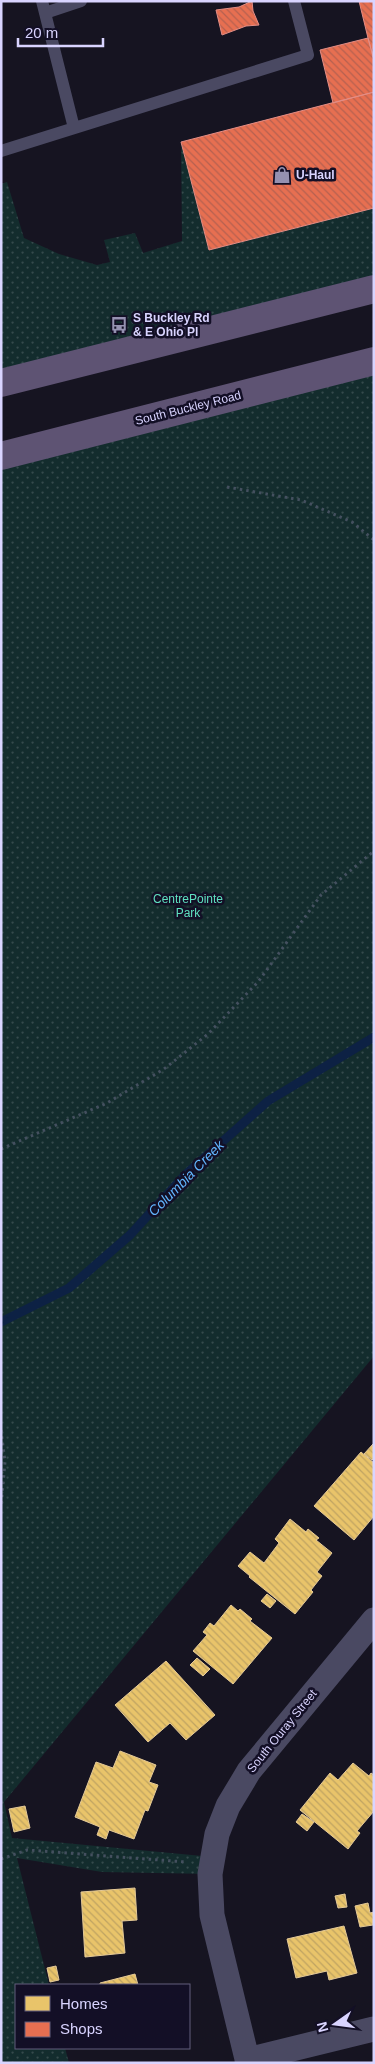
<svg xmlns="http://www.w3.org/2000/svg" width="375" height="2064" viewBox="0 0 375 2064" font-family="Arial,sans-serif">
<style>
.green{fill:url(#green-dots)}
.homes{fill:url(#homes-back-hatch);stroke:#e4c997}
.shops{fill:url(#shops-back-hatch);stroke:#e38d85}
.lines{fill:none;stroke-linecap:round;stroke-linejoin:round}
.stream{stroke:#0d2144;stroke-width:9}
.path{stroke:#44505f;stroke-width:3;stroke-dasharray:2.5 4;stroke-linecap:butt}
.lane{stroke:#4a4962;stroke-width:12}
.street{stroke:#4a4962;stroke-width:25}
.primary{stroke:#5e5373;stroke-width:28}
.labels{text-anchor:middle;stroke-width:5;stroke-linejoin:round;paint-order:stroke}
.poi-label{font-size:12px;font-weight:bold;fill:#d9d4ff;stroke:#130f26;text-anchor:start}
.street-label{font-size:12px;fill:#d9d4ff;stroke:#130f26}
.park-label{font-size:12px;fill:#5fe0c0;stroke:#130f26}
.water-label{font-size:14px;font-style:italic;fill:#62b6ff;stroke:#130f26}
</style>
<defs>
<pattern id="green-dots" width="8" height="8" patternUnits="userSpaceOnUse" patternTransform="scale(1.25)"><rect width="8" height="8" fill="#132c2d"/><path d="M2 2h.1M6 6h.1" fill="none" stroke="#354a4c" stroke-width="1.8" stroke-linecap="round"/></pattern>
<pattern id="homes-back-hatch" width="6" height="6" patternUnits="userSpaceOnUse" patternTransform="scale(1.25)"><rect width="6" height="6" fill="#e9c46a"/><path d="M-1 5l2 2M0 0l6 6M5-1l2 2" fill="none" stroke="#bfa362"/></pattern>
<pattern id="shops-back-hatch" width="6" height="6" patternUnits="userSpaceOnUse" patternTransform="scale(1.25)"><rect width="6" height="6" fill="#e76f51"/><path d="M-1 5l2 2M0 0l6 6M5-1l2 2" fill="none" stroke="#b56150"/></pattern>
</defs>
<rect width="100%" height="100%" fill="#161421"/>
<path class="green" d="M 181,142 L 209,250 L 374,208 L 374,289 L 1,383 L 1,184 L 7,182 L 24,238 L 59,254 L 97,265 L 110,262 L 104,240 L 135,233 L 143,253 L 182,241 Z
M 374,361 L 374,1356 L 4,1802 L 12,1838 L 213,1857 L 210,1874 L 102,1872 L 17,1858 L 49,1985 L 16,1985 L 16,2048 L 65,2048 L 69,2063 L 1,2063 L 1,455 Z"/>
<path class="homes" d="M 373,1444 L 374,1458 L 372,1460 L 364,1454 Z
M 361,1452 L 374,1463 L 374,1516 L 354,1540 L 314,1506 Z
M 290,1519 L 306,1532 L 308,1529 L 319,1538 L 316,1540 L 332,1553 L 317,1572 L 322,1576 L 311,1590 L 313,1592 L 295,1614 L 249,1577 L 250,1576 L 238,1566 L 250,1552 L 264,1563 L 279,1543 L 275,1539 Z
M 267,1594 L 276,1601 L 270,1608 L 261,1601 Z
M 231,1605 L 238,1611 L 240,1609 L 252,1619 L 250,1621 L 272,1638 L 233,1684 L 193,1651 L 207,1635 L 203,1632 L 210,1623 L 214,1626 Z
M 197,1658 L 210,1669 L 203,1676 L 190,1665 Z
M 166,1661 L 215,1715 L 186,1740 L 170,1723 L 148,1742 L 115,1705 Z
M 120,1751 L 156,1765 L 149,1782 L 158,1785 L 148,1811 L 145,1810 L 134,1839 L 109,1830 L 106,1839 L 97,1835 L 100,1827 L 75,1817 L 96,1762 L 113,1768 Z
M 353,1763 L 369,1776 L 371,1773 L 374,1775 L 374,1811 L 357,1831 L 360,1833 L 348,1849 L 300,1810 L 330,1773 L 338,1780 Z
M 25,1806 L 30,1828 L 14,1832 L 9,1809 Z
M 302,1814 L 314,1822 L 307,1831 L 296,1822 Z
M 135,1888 L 137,1920 L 122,1921 L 125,1953 L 85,1957 L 81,1892 Z
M 345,1894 L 347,1907 L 338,1908 L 335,1896 Z
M 368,1903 L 370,1913 L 374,1912 L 374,1923 L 373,1925 L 360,1927 L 355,1906 Z
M 344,1926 L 357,1973 L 329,1980 L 327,1971 L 296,1978 L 287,1939 Z
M 56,1966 L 59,1980 L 50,1982 L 47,1968 Z
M 135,1974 L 138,1985 L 100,1985 L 100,1983 Z"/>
<path class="shops" d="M 252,1 L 253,11 L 259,25 L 246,26 L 222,35 L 216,10 L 239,7 Z
M 359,1 L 374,1 L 374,60 L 368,38 Z
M 368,38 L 374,60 L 374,92 L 333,103 L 320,50 Z
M 374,92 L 374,208 L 209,250 L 181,142 Z"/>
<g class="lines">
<path class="stream" d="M 1,1322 L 69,1288 L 130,1235 L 186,1174 L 268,1101 L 374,1037"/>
<path class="path" d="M 227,487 L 301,500 L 352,522 L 374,540
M 1,1149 L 107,1103 L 164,1069 L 208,1034 L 258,982 L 321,895 L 374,851
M 1,1430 L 5,1462 L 1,1507
M 1,1859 L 27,1850 L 186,1862"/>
<path class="lane" d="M 42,1 L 74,128
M 45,13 L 81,1
M 1,151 L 308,55 L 294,1"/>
<path class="street" d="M 247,2060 L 374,2029
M 248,2063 L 212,1915 L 210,1874 L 217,1834 L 228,1806 L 249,1771 L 374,1620"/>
<path class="primary" d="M 1,383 L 374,289
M 1,456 L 374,361"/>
</g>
<defs>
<g id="shop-bare" transform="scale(1.35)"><path d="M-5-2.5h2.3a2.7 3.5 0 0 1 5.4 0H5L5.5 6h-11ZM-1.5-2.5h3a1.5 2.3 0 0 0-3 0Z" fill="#9591b1" stroke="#130f26" stroke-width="2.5" paint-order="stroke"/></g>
<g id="bus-bare" transform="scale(1.35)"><path d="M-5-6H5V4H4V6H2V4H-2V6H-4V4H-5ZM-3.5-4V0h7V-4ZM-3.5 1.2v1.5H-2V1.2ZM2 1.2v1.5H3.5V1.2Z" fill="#9591b1" stroke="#130f26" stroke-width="2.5" paint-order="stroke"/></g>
</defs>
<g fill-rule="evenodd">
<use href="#shop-bare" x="282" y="175"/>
<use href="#bus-bare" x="119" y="325"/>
</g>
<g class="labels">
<g class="poi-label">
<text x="296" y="179">U-Haul</text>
<text x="133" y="322">S Buckley Rd<tspan x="133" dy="14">&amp; E Ohio Pl</tspan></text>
</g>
<g class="street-label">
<text transform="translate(188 408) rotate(-14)" y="4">South Buckley Road</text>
<text transform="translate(282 1731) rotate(-51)" y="4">South Ouray Street</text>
</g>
<g class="park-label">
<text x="188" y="903">CentrePointe<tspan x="188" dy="14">Park</tspan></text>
</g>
<g class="water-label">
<text transform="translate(186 1178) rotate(-45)" y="5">Columbia Creek</text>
</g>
</g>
<rect width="375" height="2064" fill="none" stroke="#d9d4ff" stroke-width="5"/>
<rect x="15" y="1984" width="175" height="65" fill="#130f26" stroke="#625e7d"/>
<rect x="25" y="1996" width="25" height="15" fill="#e9c46a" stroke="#625e7d"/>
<text x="60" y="2009" font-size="15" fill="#d9d4ff">Homes</text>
<rect x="25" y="2022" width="25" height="15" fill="#e76f51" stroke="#625e7d"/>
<text x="60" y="2034" font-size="15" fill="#d9d4ff">Shops</text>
<g transform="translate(335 2024) rotate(256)" stroke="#130f26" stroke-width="4" paint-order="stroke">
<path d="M0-4L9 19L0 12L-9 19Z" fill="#d9d4ff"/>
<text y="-8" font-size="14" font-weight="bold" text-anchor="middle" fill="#d9d4ff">N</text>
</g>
<path d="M18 38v8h85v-8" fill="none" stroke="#d9d4ff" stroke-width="2.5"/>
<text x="25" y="38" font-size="15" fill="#d9d4ff" stroke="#130f26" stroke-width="4" paint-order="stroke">20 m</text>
</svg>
